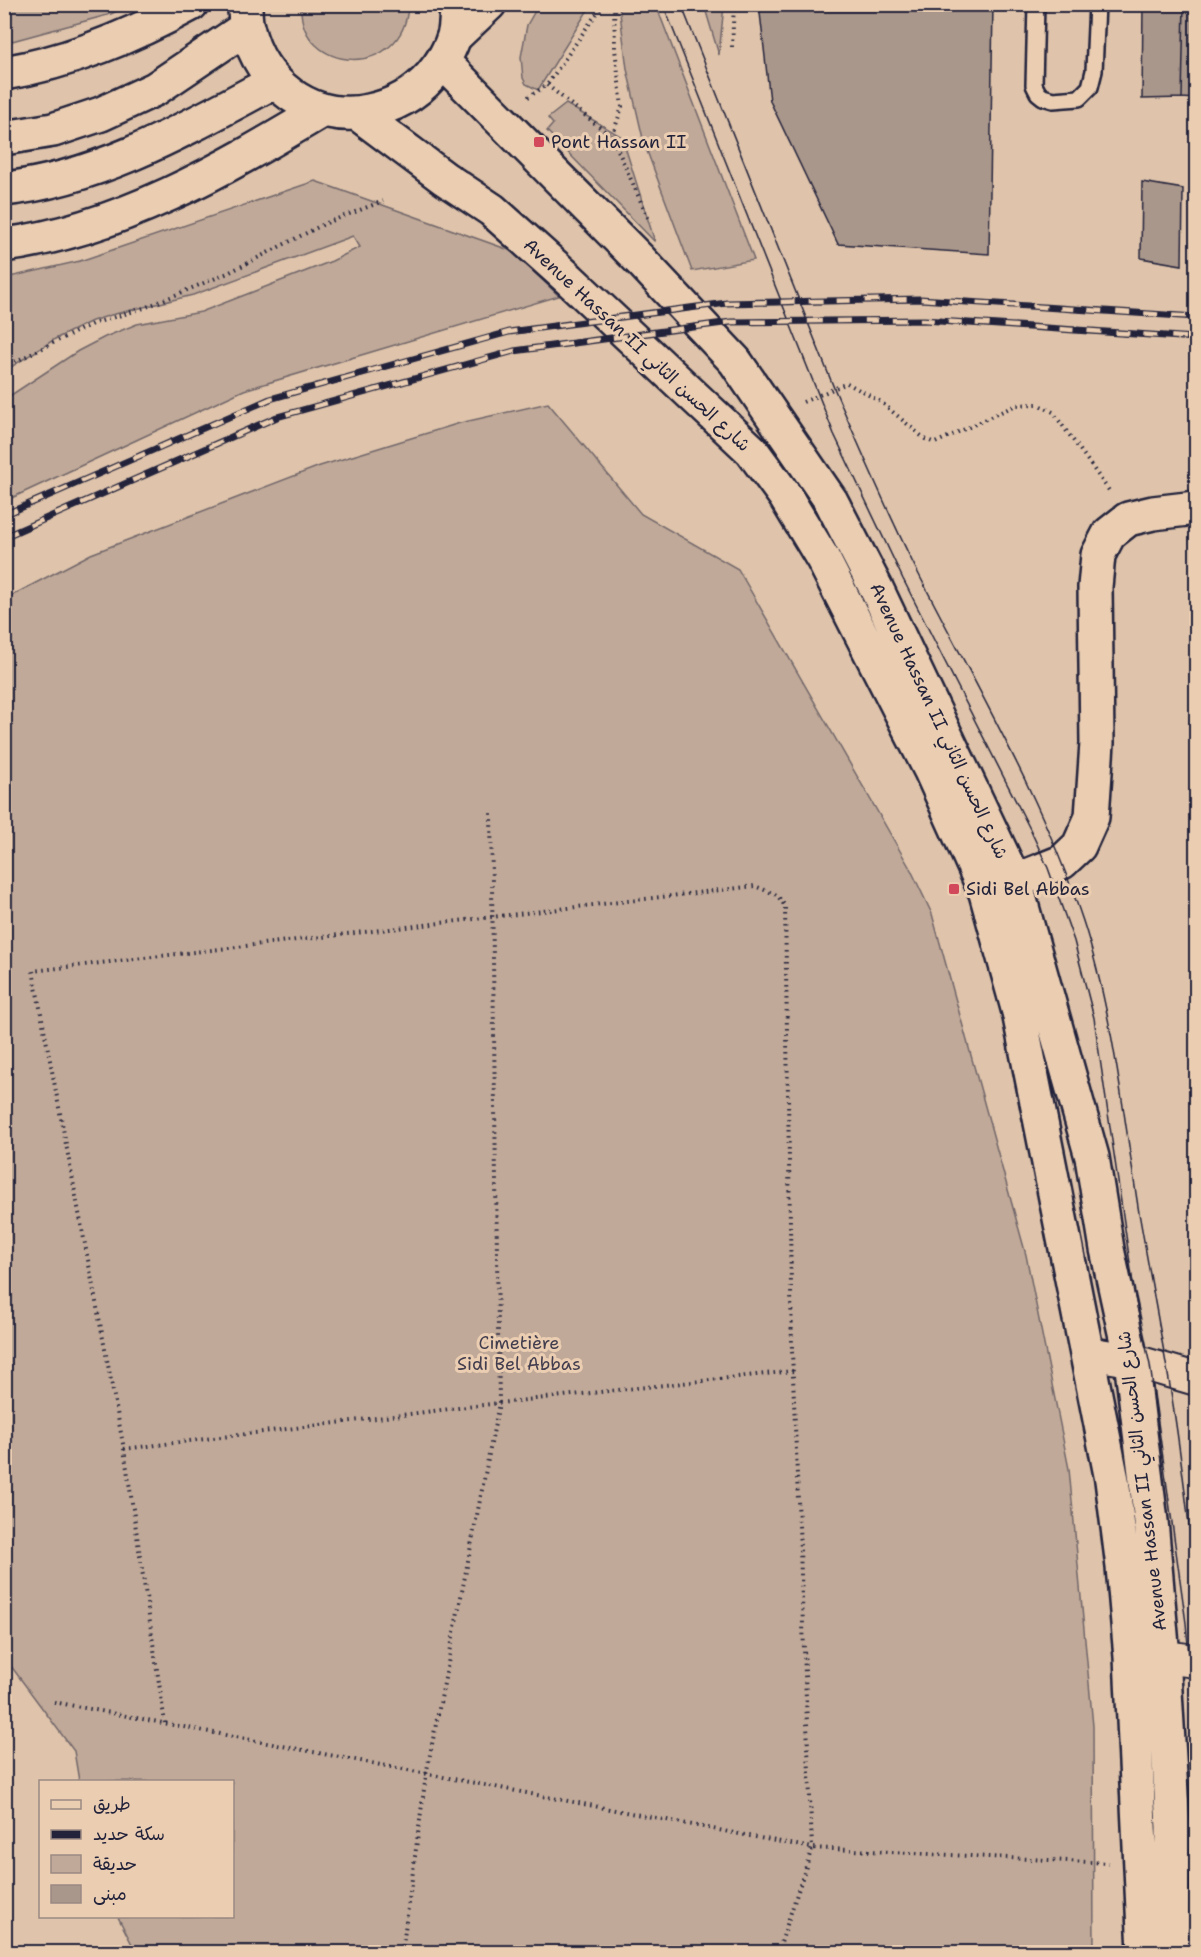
<svg xmlns="http://www.w3.org/2000/svg" width="1201" height="1957" viewBox="0 0 1201 1957" font-family="'Shantell Sans','Playpen Sans Arabic',sans-serif">
<style>
.green{fill:#c0a998;stroke:#71666a;stroke-width:1.5}
.building{fill:#aa978b;stroke:#22223b;stroke-width:1.5}
.lines{fill:none;stroke-linecap:round;stroke-linejoin:round}
.service-casing{stroke:#22223b;stroke-width:20}
.minor-casing{stroke:#22223b;stroke-width:36}
.tertiary-casing{stroke:#22223b;stroke-width:38}
.primary-casing{stroke:#22223b;stroke-width:38}
.trunk-casing{stroke:#22223b;stroke-width:38}
.path{stroke:#22223b;stroke-width:4;stroke-dasharray:1.5 4.5;stroke-linecap:butt}
.service{stroke:#ebceb2;stroke-width:15}
.minor{stroke:#ebceb2;stroke-width:32}
.tertiary{stroke:#ebceb2;stroke-width:33}
.primary{stroke:#ebceb2;stroke-width:33}
.trunk{stroke:#ebceb2;stroke-width:33}
.tram{stroke:#22223b;stroke-width:1.5}
.rail-casing{stroke:#22223b;stroke-width:7}
.rail{stroke:#ebceb2;stroke-width:4.5;stroke-dasharray:14;stroke-linecap:butt}
.poi-dot{fill:#d1495b;stroke:#ebceb2;stroke-width:2}
.labels{text-anchor:middle;stroke-width:6;stroke-linejoin:round;paint-order:stroke}
.poi-label{font-size:18px;fill:#22223b;stroke:#ebceb2;text-anchor:start}
.street-label{font-size:18px;fill:#22223b;stroke:#ebceb2}
.park-label{font-size:18px;fill:#423d4e;stroke:#ebceb2}
</style>
<rect width="100%" height="100%" fill="#dfc4ab"/>
<filter id="ink" filterUnits="userSpaceOnUse"><feTurbulence type="fractalNoise" baseFrequency=".0167" numOctaves="2"/><feDisplacementMap in="SourceGraphic" scale="12" xChannelSelector="R" yChannelSelector="G"/><feConvolveMatrix kernelMatrix="1 2 1 2 8 2 1 2 1" color-interpolation-filters="sRGB"/></filter>
<g filter="url(#ink)">
<path class="green" d="M 539,4 L 591,5 L 538,90 L 526,84 L 523,78 L 521,57 L 527,25 Z
M 4,5 L 5,4 L 128,5 L 111,14 L 5,43 Z
M 301,5 L 408,5 C 405,80 298,75 301,5 Z
M 619,5 L 656,5 L 754,260 L 692,271 L 644,143 L 627,69 Z
M 704,5 L 724,5 L 719,55 Z
M 566,104 L 622,137 L 655,242 L 547,131 L 553,124 L 548,118 Z
M 315,181 L 512,251 L 559,296 L 244,390 L 5,501 L 5,399 L 78,351 L 105,337 L 137,324 L 201,312 L 332,261 L 360,247 L 353,236 L 193,295 L 111,315 L 92,321 L 55,339 L 5,371 L 5,278 L 80,261 Z
M 548,403 L 641,514 L 738,569 L 911,870 L 932,914 L 1026,1255 L 1069,1469 L 1093,1726 L 1094,1952 L 136,1952 L 118,1917 L 232,1916 L 232,1782 L 79,1781 L 74,1751 L 5,1658 L 5,599 L 91,554 L 320,466 L 460,423 Z"/>
<path class="building" d="M 759,4 L 993,4 L 989,254 L 838,244 L 770,101 Z
M 1143,4 L 1184,4 L 1182,98 L 1142,99 Z
M 1184,4 L 1196,4 L 1196,99 L 1182,98 Z
M 1142,182 L 1183,189 L 1182,265 L 1141,258 Z"/>
<g class="lines">
<g class="service-casing">
<path id="service" d="M 1036,4 L 1034,85 L 1038,93 L 1043,97 L 1053,100 L 1079,98 L 1090,87 L 1094,71 L 1097,4"/>
</g>
<g class="minor-casing">
<path id="minor" d="M 1087,1353 L 1131,1360 L 1196,1379
M 1138,1657 L 1163,1657 L 1196,1661"/>
</g>
<g class="tertiary-casing">
<path id="tertiary" d="M 987,892 L 1062,862 L 1079,846 L 1092,817 L 1097,743 L 1095,587 L 1098,555 L 1109,534 L 1128,519 L 1153,513 L 1196,508"/>
</g>
<g class="primary-casing">
<path id="primary" d="M 454,37 L 489,4
M 4,73 C 71,62 132,36 191,4
M 4,245 C 119,230 224,169 321,111"/>
</g>
<g class="trunk-casing">
<path id="trunk" d="M 245,4 C 245,12 245,20 247,27 C 260,84 311,123 369,111 C 394,106 414,95 431,76 C 441,64 450,51 454,36 C 457,27 456,15 457,4
M 443,62 L 641,261 L 735,361 L 831,501 L 877,590 L 1015,882 L 1092,1157 L 1107,1249 L 1131,1360 L 1151,1521 L 1163,1657 L 1173,1827 L 1172,1952
M 357,113 L 444,178 L 492,210 L 569,279 L 752,451 L 785,496 L 823,559 L 931,771 L 986,893 L 1019,1012 L 1112,1480 L 1123,1567 L 1131,1657 L 1145,1952
M 4,138 L 53,130 L 101,114 L 155,89 L 247,27
M 4,189 C 101,179 191,126 275,81"/>
</g>
<path class="path" d="M 614,4 L 615,49 L 622,107 L 612,137 L 650,222
M 732,47 L 734,4
M 547,85 L 612,137
M 528,97 L 547,85 L 603,4
M 4,367 L 92,324 L 144,308 L 228,273 L 324,224 L 383,201
M 803,402 L 847,383 L 881,402 L 925,439 L 935,443 L 1016,405 L 1037,404 L 1053,412 L 1110,492
M 124,1449 L 499,1403 L 793,1371
M 54,1702 L 812,1848 L 1108,1863
M 165,1723 L 124,1449 L 33,971 L 755,886 L 777,895 L 785,906 L 792,1351 L 812,1848 L 778,1952
M 402,1952 L 426,1775 L 499,1403 L 491,812"/>
<use href="#service" class="service"/>
<use href="#minor" class="minor"/>
<use href="#tertiary" class="tertiary"/>
<use href="#primary" class="primary"/>
<use href="#trunk" class="trunk"/>
<path class="tram" d="M 663,4 L 834,434 L 903,579 L 1030,829 L 1048,868 L 1074,941 L 1094,1018 L 1135,1297 L 1150,1365 L 1186,1623 L 1194,1706 L 1196,1792
M 681,4 L 834,388 C 859,446 884,504 912,561 C 972,680 1041,794 1083,921 C 1113,1013 1124,1118 1139,1213 C 1148,1265 1158,1317 1167,1369 C 1180,1439 1187,1511 1196,1582"/>
<g class="rail-casing">
<path id="rail" d="M 4,515 L 270,399 L 509,332 L 727,303 L 920,299 L 1196,317
M 4,537 L 277,417 L 514,351 L 731,322 L 924,320 L 1196,338"/>
</g>
<use href="#rail" class="rail"/>
</g>
</g>
<g class="poi-dot">
<rect x="533" y="136" width="12" height="12" rx="3"/>
<rect x="948" y="883" width="12" height="12" rx="3"/>
</g>
<g class="labels">
<g class="poi-label">
<text x="551" y="148">Pont Hassan II</text>
<text x="966" y="895">Sidi Bel Abbas</text>
</g>
<g class="street-label">
<text transform="translate(637 345) rotate(43)" y="6">Avenue Hassan II شارع الحسن الثاني</text>
<text transform="translate(939 721) rotate(65)" y="6">Avenue Hassan II شارع الحسن الثاني</text>
<text transform="translate(1142 1481) rotate(-97)" y="6">Avenue Hassan II شارع الحسن الثاني</text>
</g>
<g class="park-label">
<text x="519" y="1349">Cimetière<tspan x="519" dy="21">Sidi Bel Abbas</tspan></text>
</g>
</g>
<rect width="1201" height="1957" fill="none" stroke="#ebceb2" stroke-width="24"/>
<rect x="12" y="12" width="1177" height="1933" fill="none" stroke="#22223b" stroke-width="2" filter="url(#ink)"/>
<rect x="39" y="1780" width="195" height="138" fill="#ebceb2" stroke="#9b8982" stroke-width="1.5"/>
<rect x="51" y="1800" width="30" height="9" fill="#ebceb2" stroke="#9b8982" stroke-width="1.5"/>
<text x="93" y="1810" font-size="18" fill="#22223b">طريق</text>
<rect x="51" y="1830" width="30" height="9" fill="#22223b" stroke="#9b8982" stroke-width="1.5"/>
<text x="93" y="1840" font-size="18" fill="#22223b">سكة حديد</text>
<rect x="51" y="1855" width="30" height="18" fill="#c0a998" stroke="#9b8982" stroke-width="1.5"/>
<text x="93" y="1870" font-size="18" fill="#22223b">حديقة</text>
<rect x="51" y="1885" width="30" height="18" fill="#aa978b" stroke="#9b8982" stroke-width="1.5"/>
<text x="93" y="1900" font-size="18" fill="#22223b">مبنى</text>
</svg>
